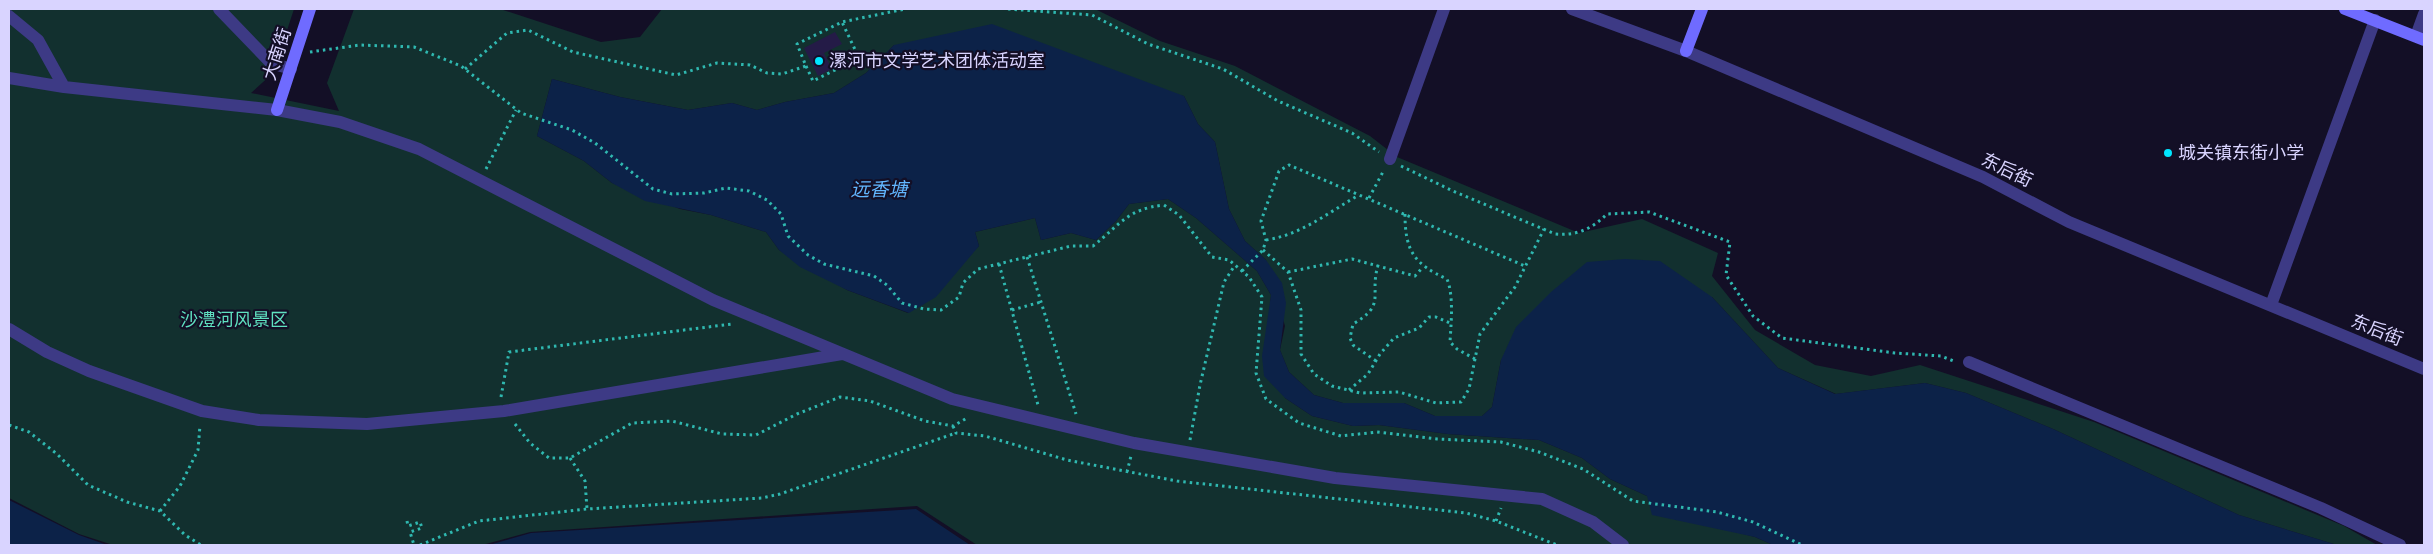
<svg xmlns="http://www.w3.org/2000/svg" width="2433" height="554" viewBox="0 0 2433 554" font-family="Jost,'Noto Sans SC',sans-serif">
<style>
.green{fill:#12302f}
.water{fill:#0c2248}
.building{fill:#241b47}
.lines{fill:none;stroke-linecap:round;stroke-linejoin:round}
.path{stroke:#2fb8b0;stroke-width:3;stroke-dasharray:2.5 4;stroke-linecap:butt}
.street{stroke:#3d3a85;stroke-width:12}
.secondary{stroke:#6f6bff;stroke-width:12}
.poi-dot{fill:#00e5ff;stroke:#130f26;stroke-width:2}
.labels{text-anchor:middle;stroke-width:4.5;stroke-linejoin:round;paint-order:stroke}
.street-label{font-size:18px;fill:#d9d4ff;stroke:#130f26}
.poi-label{font-size:18px;fill:#d9d4ff;stroke:#130f26;text-anchor:start}
.park-label{font-size:18px;fill:#5fe0c0;stroke:#130f26}
.water-label{font-size:19px;font-style:italic;fill:#62b6ff;stroke:#130f26}
</style>
<rect width="100%" height="100%" fill="#130f26"/>
<path class="green" d="M 9,9 L 294,9 L 273,73 L 251,93 L 339,111 L 327,83 L 354,9 L 500,9 L 601,42 L 640,37 L 662,9 L 1095,9 L 1160,41 L 1235,66 L 1370,136 L 1397,157 L 1579,233 L 1642,219 L 1718,253 L 1712,276 L 1755,330 L 1815,365 L 1871,376 L 1920,365 L 2094,422 L 2344,526 L 2377,545 L 2337,545 L 2239,515 L 2053,429 L 1966,393 L 1925,383 L 1836,394 L 1778,368 L 1712,297 L 1501,360 L 1492,407 L 1482,416 L 1435,416 L 1404,403 L 1343,403 L 1314,395 L 1289,372 L 1280,350 L 1285,326 L 1266,260 L 1245,241 L 1229,209 L 1215,142 L 1198,124 L 1184,96 L 894,45 L 866,73 L 834,93 L 785,102 L 757,110 L 732,103 L 688,110 L 620,97 L 552,79 L 537,136 L 584,161 L 612,183 L 680,209 L 711,215 L 766,232 L 779,250 L 847,290 L 908,313 L 979,246 L 975,232 L 1035,218 L 1041,240 L 1071,233 L 1096,240 L 1116,221 L 1129,204 L 1168,199 L 1196,218 L 1257,271 L 1271,295 L 1269,317 L 1285,398 L 1312,416 L 1353,426 L 1379,425 L 1448,434 L 1539,440 L 1582,458 L 1610,479 L 1647,496 L 1724,529 L 1755,537 L 1773,545 L 977,545 L 917,506 L 530,532 L 482,545 L 113,545 L 79,534 L 9,498 Z"/>
<path class="water" d="M 992,24 L 1184,96 L 1198,124 L 1215,142 L 1229,209 L 1245,241 L 1266,260 L 1282,283 L 1286,303 L 1280,350 L 1289,372 L 1314,395 L 1343,403 L 1404,403 L 1435,416 L 1482,416 L 1492,407 L 1501,360 L 1516,327 L 1551,292 L 1587,262 L 1625,259 L 1660,261 L 1712,297 L 1778,368 L 1835,394 L 1925,383 L 1966,393 L 2053,429 L 2239,515 L 2337,545 L 1773,545 L 1755,537 L 1652,515 L 1647,496 L 1610,479 L 1582,458 L 1539,440 L 1448,434 L 1379,425 L 1353,426 L 1312,416 L 1285,398 L 1264,376 L 1262,356 L 1271,295 L 1257,271 L 1196,218 L 1168,199 L 1129,204 L 1116,221 L 1096,240 L 1071,233 L 1041,240 L 1035,218 L 975,232 L 979,246 L 936,297 L 909,313 L 847,290 L 800,267 L 779,250 L 766,232 L 711,215 L 645,201 L 612,183 L 584,161 L 537,136 L 552,79 L 620,97 L 688,110 L 732,103 L 757,110 L 785,102 L 834,93 L 866,73 L 894,45 Z
M 9,500 L 79,535 L 107,545 L 9,545 Z
M 916,509 L 970,545 L 489,545 L 531,533 Z"/>
<path class="building" d="M 835,32 L 842,44 L 824,53 L 832,69 L 818,76 L 804,48 Z"/>
<g class="lines">
<path class="path" d="M 1008,9 L 1092,15 L 1148,44 L 1223,69 L 1278,101 L 1352,133 L 1379,152
M 310,52 L 360,45 L 414,47 L 461,66 L 521,113 L 572,130 L 595,143 L 653,189 L 672,194 L 704,193 L 726,188 L 749,191 L 767,200 L 781,214 L 788,236 L 808,255 L 824,264 L 874,276 L 887,285 L 902,303 L 924,309 L 941,310 L 959,297 L 963,283 L 978,269 L 1071,246 L 1093,246 C 1121,224 1127,209 1164,205 L 1179,215 L 1212,257 L 1229,260 L 1249,277 L 1262,297 L 1256,373 L 1266,399 L 1299,423 L 1341,436 L 1377,432 L 1437,439 L 1501,442 L 1539,452 L 1583,469 L 1633,501 L 1717,512 L 1753,522 L 1802,545
M 806,66 L 813,81 L 859,58 L 842,22
M 465,69 L 507,33 L 528,30 L 573,52 L 676,75 L 717,63 L 750,65 L 767,73 L 782,74 L 806,66 L 797,44 L 842,22 L 905,9
M 1401,166 L 1453,191 L 1555,234 C 1576,236 1592,229 1607,214 L 1649,212 L 1730,242 L 1726,275 L 1753,316 L 1782,338 L 1895,353 L 1941,356 L 1956,362
M 486,169 L 516,110
M 1369,198 L 1384,170
M 1405,214 C 1405,251 1414,264 1447,279 C 1454,296 1451,324 1450,342 L 1457,349 L 1475,359
M 1266,240 C 1301,235 1329,212 1359,195
M 1263,250 L 1288,272 L 1301,310 L 1301,354 L 1314,374 L 1332,386 L 1360,393 L 1399,392 L 1436,403 L 1461,402 L 1469,389 L 1480,334 L 1515,287 L 1544,229
M 1027,257 L 1076,414
M 999,264 L 1038,405
M 1242,271 L 1263,250 L 1266,240 L 1261,221 L 1279,171 L 1289,165 L 1525,266
M 1288,272 L 1352,259 L 1415,276 L 1423,267
M 1012,310 L 1041,302
M 1376,361 L 1353,345 L 1350,338 L 1353,324 C 1387,304 1369,297 1378,265
M 1349,390 L 1368,374 L 1380,354 L 1394,338 L 1419,328 L 1429,317 L 1436,317 L 1452,324
M 501,397 L 509,352 L 732,324
M 515,424 L 530,443 L 549,458 L 570,458 L 632,423 L 672,421 L 722,434 L 756,435 L 797,414 L 840,397 L 870,401 L 925,421 L 953,426 L 967,418
M 9,425 L 29,432 L 57,454 L 88,485 L 127,502 L 160,511 L 185,535 L 201,545
M 953,426 L 956,433 L 985,436 L 1067,460 L 1177,481 L 1466,513 L 1496,521 L 1557,545
M 1190,440 L 1200,385 L 1224,282 L 1235,265
M 570,458 L 585,481 L 587,509
M 1127,472 L 1131,456
M 160,511 L 180,486 L 198,450 L 200,425
M 407,521 L 408,526 L 420,522 L 422,528 L 410,532 L 414,545
M 1496,521 L 1501,508
M 420,545 L 479,521 L 587,509 L 762,498 L 780,494 L 956,433"/>
<path class="street" d="M 219,9 L 271,63 L 291,69
M 1572,9 L 1686,51 L 1983,177 L 2069,222 L 2424,369
M 9,16 L 38,40 L 64,87
M 2416,36 L 2424,14
M 9,78 L 64,87 L 277,110 L 340,122 L 419,149 L 713,300 L 952,399 L 1134,443 L 1335,478 L 1542,499 L 1593,522 L 1623,545
M 1390,159 L 1444,9
M 2271,305 L 2375,20
M 9,329 L 47,352 L 89,371 L 202,411 L 259,420 L 367,424 L 504,411 L 842,354
M 1969,362 L 2321,508 L 2400,545"/>
<path class="secondary" d="M 2345,9 L 2424,40
M 1686,51 L 1702,9
M 277,110 L 310,9"/>
</g>
<g class="poi-dot">
<circle cx="819" cy="61" r="5"/>
<circle cx="2168" cy="153" r="5"/>
</g>
<g class="labels">
<g class="street-label">
<text transform="translate(277 54) rotate(-72)" y="6">大南街</text>
<text transform="translate(2007 170) rotate(26)" y="6">东后街</text>
<text transform="translate(2377 330) rotate(22)" y="6">东后街</text>
</g>
<g class="poi-label">
<text x="829" y="67">漯河市文学艺术团体活动室</text>
<text x="2178" y="159">城关镇东街小学</text>
</g>
<g class="park-label">
<text x="234" y="326">沙澧河风景区</text>
</g>
<g class="water-label">
<text x="879" y="196">远香塘</text>
</g>
</g>
<rect width="2433" height="554" fill="none" stroke="#d9d4ff" stroke-width="20"/>
</svg>
